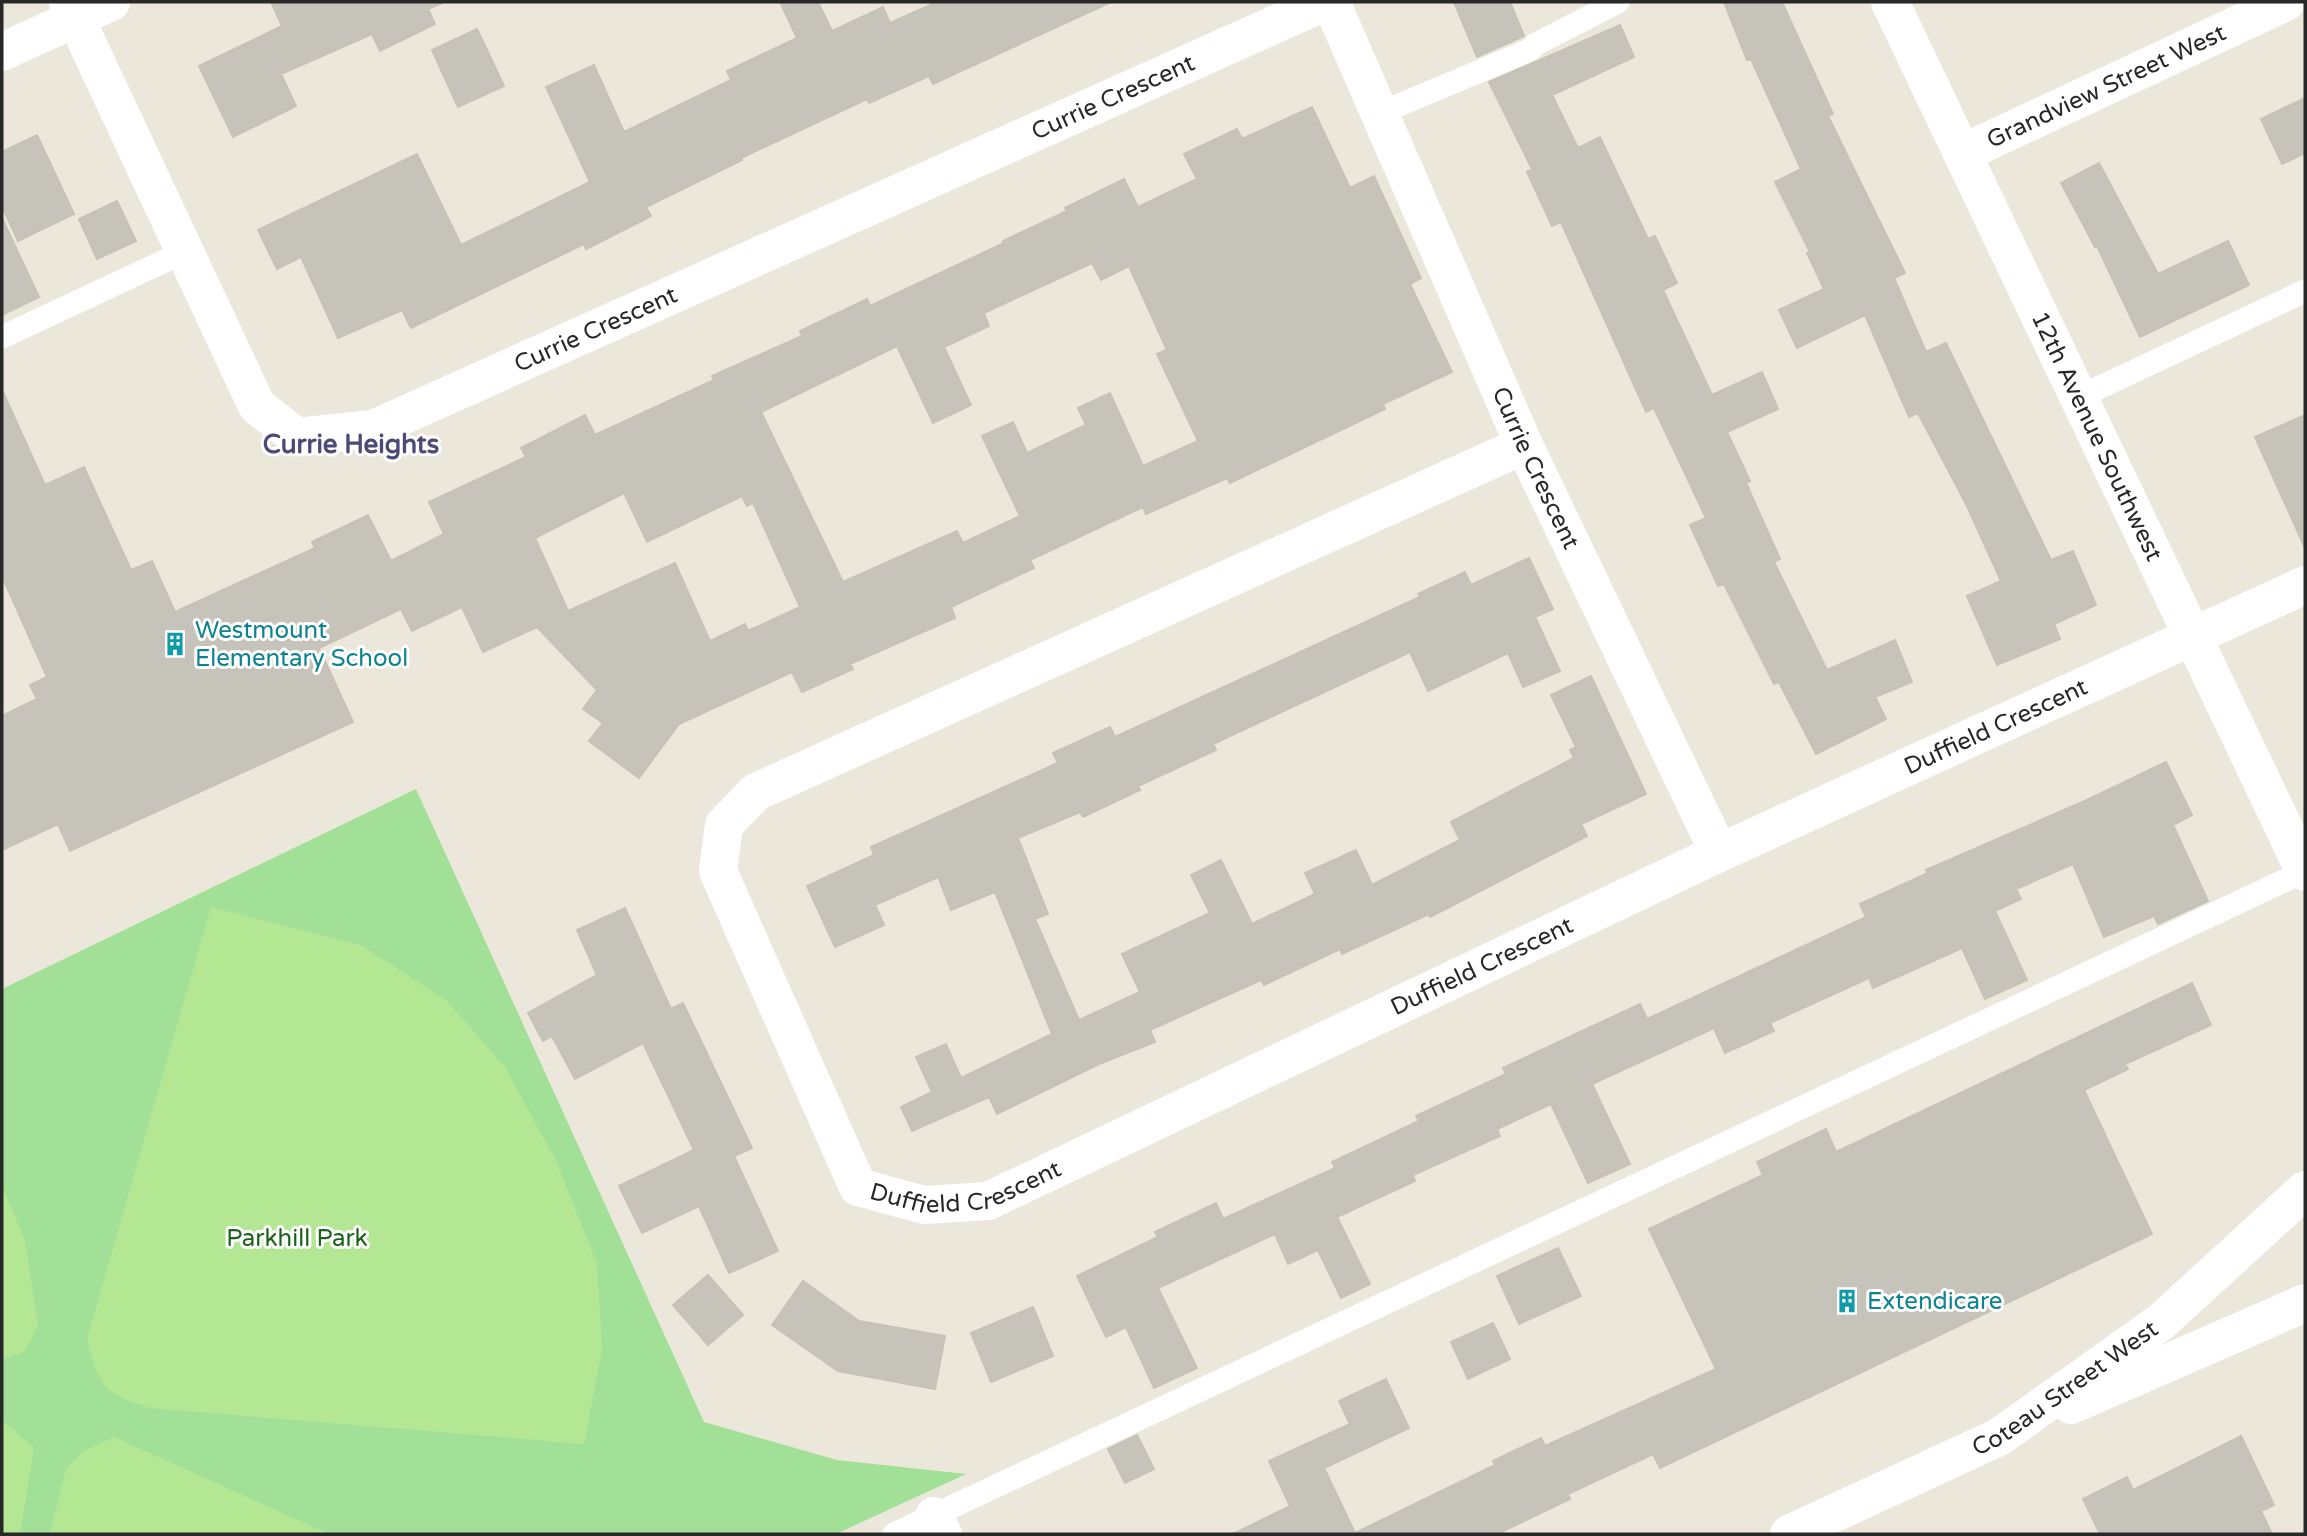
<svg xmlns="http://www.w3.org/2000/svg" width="2307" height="1536" viewBox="0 0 2307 1536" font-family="'Varela Round',sans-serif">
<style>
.park{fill:#a2e098}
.pitch{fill:#b3e794}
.building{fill:#c6c3ba;stroke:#c6c3b4;stroke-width:2;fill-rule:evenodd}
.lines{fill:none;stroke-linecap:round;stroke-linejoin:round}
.service{stroke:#fff;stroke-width:23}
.minor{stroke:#fff;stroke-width:38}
.tertiary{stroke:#fff;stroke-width:38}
.labels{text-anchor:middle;stroke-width:6;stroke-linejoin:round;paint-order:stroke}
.street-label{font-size:24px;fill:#282828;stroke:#fff}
.culture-label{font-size:24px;fill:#0d838f;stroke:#fff;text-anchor:start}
.park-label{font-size:24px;fill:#1c621b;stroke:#fff}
.neighbourhood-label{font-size:26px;font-weight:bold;fill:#4c4a77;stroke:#fff}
</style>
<rect width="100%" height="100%" fill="#ebe7da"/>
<path class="park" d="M 416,789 L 704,1422 L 837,1460 L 966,1474 L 836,1534 L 2,1534 L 2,989 Z"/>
<path class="pitch" d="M 211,907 L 361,945 L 447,1001 L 505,1067 L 556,1161 L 597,1264 L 602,1349 L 584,1444 L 150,1408 C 102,1393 100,1387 87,1339 Z
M 2,1186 L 25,1241 L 38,1326 L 25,1351 L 2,1360 Z
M 2,1420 L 34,1448 L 20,1534 L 2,1534 Z
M 114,1437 L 329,1534 L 330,1534 L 50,1534 L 66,1469 L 82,1452 Z"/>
<path class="building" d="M 271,2 L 444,2 L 428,9 L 435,24 L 380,51 L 372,34 L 281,74 L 296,106 L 233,137 L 199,66 L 282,26 Z
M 780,2 L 818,2 L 832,31 L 883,7 L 890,23 L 937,2 L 1111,2 L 933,84 L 929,76 L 869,103 L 867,99 L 741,158 L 742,160 L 646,207 L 651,216 L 586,249 L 584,244 L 411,328 L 402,310 L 338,338 L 301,257 L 277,269 L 258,230 L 417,154 L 461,245 L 590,182 L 546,87 L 594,65 L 624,132 L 731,80 L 727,71 L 797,38 Z
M 1454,2 L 1510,2 L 1524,36 L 1477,57 Z
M 1724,2 L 1782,2 L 1833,114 L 1828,116 L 1905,273 L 1894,278 L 1926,352 L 1946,343 L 2051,560 L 2073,551 L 2096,605 L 2054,624 L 2060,639 L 1997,665 L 1967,596 L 2001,581 L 1966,504 L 1918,413 L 1909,417 L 1865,315 L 1797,348 L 1779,310 L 1824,289 L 1807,253 L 1810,252 L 1775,182 L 1801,169 L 1751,59 L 1747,60 Z
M 1620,25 L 1634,57 L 1552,95 L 1578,148 L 1600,137 L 1648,239 L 1655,236 L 1677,283 L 1663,290 L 1712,395 L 1762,372 L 1778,409 L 1727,432 L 1750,481 L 1746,483 L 1780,559 L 1774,562 L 1827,670 L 1895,640 L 1912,682 L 1875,697 L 1886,719 L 1816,754 L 1779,682 L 1774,684 L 1724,584 L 1718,586 L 1690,525 L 1706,518 L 1654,408 L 1646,412 L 1561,222 L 1552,226 L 1527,172 L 1532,169 L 1489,82 Z
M 477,29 L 504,86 L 458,107 L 432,50 Z
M 2305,98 L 2305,153 L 2282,164 L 2261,119 Z
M 1312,107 L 1350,188 L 1374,176 L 1421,278 L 1410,284 L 1452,372 L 1383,404 L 1385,409 L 1230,483 L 1227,478 L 1146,514 L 1143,507 L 1030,560 L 1034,568 L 951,607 L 955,618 L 850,664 L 853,669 L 802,692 L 792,672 L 679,724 L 639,778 L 589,741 L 603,723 L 583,709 L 597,690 L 537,627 L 483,652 L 462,607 L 412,631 L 401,609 L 319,648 L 353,722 L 70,851 L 58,824 L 2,850 L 2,716 L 37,699 L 30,685 L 47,677 L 2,576 L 2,390 L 45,485 L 84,467 L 131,570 L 152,561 L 175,612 L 315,548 L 312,542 L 368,515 L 391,561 L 444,534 L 429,502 L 526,457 L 521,448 L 585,415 L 595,435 L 714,380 L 712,376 L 802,336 L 800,331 L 867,299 L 870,306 L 1004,243 L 1003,241 L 1067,211 L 1065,208 L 1124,179 L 1138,207 L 1197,179 L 1184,154 L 1237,129 L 1242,139 ZM 1092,263 L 1101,280 L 1129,266 L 1167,350 L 1157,354 L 1198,441 L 1143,466 L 1110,393 L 1078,408 L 1086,425 L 1027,453 L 1013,422 L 982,436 L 1020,516 L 963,543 L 957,531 L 843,582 L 761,412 L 897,346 L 933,423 L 971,405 L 944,347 L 989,326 L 984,313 ZM 624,493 L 647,542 L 742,496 L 747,506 L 753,503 L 800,607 L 748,631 L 745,624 L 710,641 L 675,563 L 568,611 L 535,538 Z
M 37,135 L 74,214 L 18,241 L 2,206 L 2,152 Z
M 2099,163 L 2158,274 L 2228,241 L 2249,285 L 2140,337 L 2097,246 L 2095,247 L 2061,183 Z
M 117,201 L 136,241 L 97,259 L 79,219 Z
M 2,218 L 39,297 L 2,315 Z
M 2305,415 L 2305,548 L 2255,437 Z
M 1529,558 L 1553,609 L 1535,617 L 1560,671 L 1523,687 L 1508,653 L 1428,691 L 1410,652 L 1213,744 L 1216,750 L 1138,786 L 1140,790 L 1083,817 L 1080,812 L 1018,838 L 1048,914 L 1035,919 L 1079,1020 L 1140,992 L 1122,954 L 1210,913 L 1191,875 L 1221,860 L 1252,924 L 1315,894 L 1305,873 L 1356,850 L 1372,885 L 1460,840 L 1451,822 L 1574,758 L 1570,750 L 1576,747 L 1551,695 L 1591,676 L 1646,794 L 1581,824 L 1587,836 L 1430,917 L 1429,914 L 1342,954 L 1340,949 L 1264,985 L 1261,980 L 1150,1030 L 1155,1042 L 1099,1064 L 997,1114 L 989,1097 L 912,1131 L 901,1107 L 932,1092 L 916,1057 L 946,1044 L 961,1078 L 1052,1034 L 995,892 L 951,910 L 938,877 L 875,905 L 884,925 L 835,947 L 807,886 L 874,855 L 871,847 L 1058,763 L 1053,753 L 1110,727 L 1115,737 L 1420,597 L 1418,594 L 1465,572 L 1471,585 Z
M 2166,762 L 2192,815 L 2173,825 L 2208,901 L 2158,924 L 2154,916 L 2104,937 L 2073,864 L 2016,889 L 2021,899 L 1995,911 L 2027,980 L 1985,999 L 1962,948 L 1873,988 L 1869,978 L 1770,1023 L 1774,1031 L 1725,1053 L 1714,1028 L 1592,1084 L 1630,1164 L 1588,1183 L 1551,1104 L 1497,1129 L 1500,1136 L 1413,1175 L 1415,1181 L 1337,1217 L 1370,1284 L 1341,1298 L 1318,1250 L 1288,1264 L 1275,1234 L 1158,1288 L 1197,1368 L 1154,1388 L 1126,1327 L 1106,1337 L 1077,1276 L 1158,1237 L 1155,1232 L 1216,1203 L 1223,1219 L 1335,1168 L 1332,1162 L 1419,1121 L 1416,1116 L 1506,1074 L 1503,1068 L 1640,1004 L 1647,1019 L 1866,917 L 1860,904 L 1928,873 L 1926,870 L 2087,800 Z
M 625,908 L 671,1009 L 683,1003 L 752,1148 L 734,1156 L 778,1251 L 729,1273 L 699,1206 L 642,1233 L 619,1186 L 694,1150 L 643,1043 L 575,1079 L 552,1036 L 543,1041 L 528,1013 L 597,975 L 577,930 Z
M 2192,983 L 2211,1025 L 2125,1064 L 2128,1069 L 2084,1090 L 2152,1234 L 1660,1468 L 1653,1454 L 1568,1494 L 1570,1499 L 1497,1534 L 1233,1534 L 1290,1506 L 1269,1461 L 1350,1424 L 1339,1401 L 1386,1379 L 1409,1428 L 1324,1468 L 1355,1533 L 1495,1465 L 1493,1461 L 1541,1438 L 1545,1446 L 1716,1369 L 1649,1229 L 1763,1175 L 1757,1162 L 1826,1129 L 1836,1152 Z
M 1558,1248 L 1581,1296 L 1519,1324 L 1497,1276 Z
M 708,1275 L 743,1315 L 708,1345 L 673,1305 Z
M 803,1281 L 859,1321 L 945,1336 L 935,1389 L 838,1371 L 772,1325 Z
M 1033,1307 L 1053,1356 L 991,1382 L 971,1333 Z
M 1493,1323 L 1510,1359 L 1468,1379 L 1451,1342 Z
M 1137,1435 L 1154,1469 L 1125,1483 L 1108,1449 Z
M 2241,1436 L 2274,1505 L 2261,1511 L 2272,1534 L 2100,1534 L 2083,1499 L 2127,1477 L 2133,1490 Z"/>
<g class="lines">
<path class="service" d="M 1380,113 L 1530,50 L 1536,44 L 1618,2
M 2,337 L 184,252
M 2079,397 L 2305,291
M 894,1534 L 2305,871"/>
<g class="minor">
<path id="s1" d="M 68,2 L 257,406 L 297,437 L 373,429 L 1325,2"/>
<path id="s2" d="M 1331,2 L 1524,445 L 1719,853"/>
<path id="s3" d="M 1890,2 L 2305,872"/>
<path d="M 2,52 L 111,2"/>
<path id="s4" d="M 1963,153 L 2286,2"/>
<path id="s5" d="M 1524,445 L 756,792 L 724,825 L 718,871 L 858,1187 L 924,1205 L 988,1201 L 1719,853 L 2305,585"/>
<path d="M 934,1516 L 943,1534"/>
</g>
<g class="tertiary">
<path d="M 2071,1405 L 2305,1303"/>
<path id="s6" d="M 1789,1534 L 1999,1437 L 2162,1321 L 2305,1190"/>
</g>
</g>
<defs>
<g id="building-bare" transform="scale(1.89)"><path d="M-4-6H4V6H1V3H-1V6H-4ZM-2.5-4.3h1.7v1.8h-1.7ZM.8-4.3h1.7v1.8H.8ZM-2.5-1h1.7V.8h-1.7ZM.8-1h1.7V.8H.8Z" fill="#0f9aa8" stroke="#fff" stroke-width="2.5" paint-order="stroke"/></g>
</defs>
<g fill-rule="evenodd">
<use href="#building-bare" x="175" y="644"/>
<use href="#building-bare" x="1847" y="1301"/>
</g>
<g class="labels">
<g class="street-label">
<text dy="8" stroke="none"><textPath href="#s4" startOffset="158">Grandview Street West</textPath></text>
<text dy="8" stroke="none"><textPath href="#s1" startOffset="1384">Currie Crescent</textPath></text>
<text dy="8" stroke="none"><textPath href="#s1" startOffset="817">Currie Crescent</textPath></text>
<text dy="8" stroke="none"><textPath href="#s3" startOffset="481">12th Avenue Southwest</textPath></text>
<text dy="8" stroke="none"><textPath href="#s2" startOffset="509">Currie Crescent</textPath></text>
<text dy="8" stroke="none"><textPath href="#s5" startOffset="2527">Duffield Crescent</textPath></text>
<text dy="8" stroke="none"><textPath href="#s5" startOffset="1960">Duffield Crescent</textPath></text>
<text dy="8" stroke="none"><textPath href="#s5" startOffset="1393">Duffield Crescent</textPath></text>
<text dy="8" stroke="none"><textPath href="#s6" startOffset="313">Coteau Street West</textPath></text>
</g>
<g class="culture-label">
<text x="195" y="638">Westmount<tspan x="195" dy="28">Elementary School</tspan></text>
<text x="1867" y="1309">Extendicare</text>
</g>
<g class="park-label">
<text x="297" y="1246">Parkhill Park</text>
</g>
<g class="neighbourhood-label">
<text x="351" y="453">Currie Heights</text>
</g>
</g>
<rect width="2307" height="1536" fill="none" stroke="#282828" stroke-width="7"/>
</svg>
